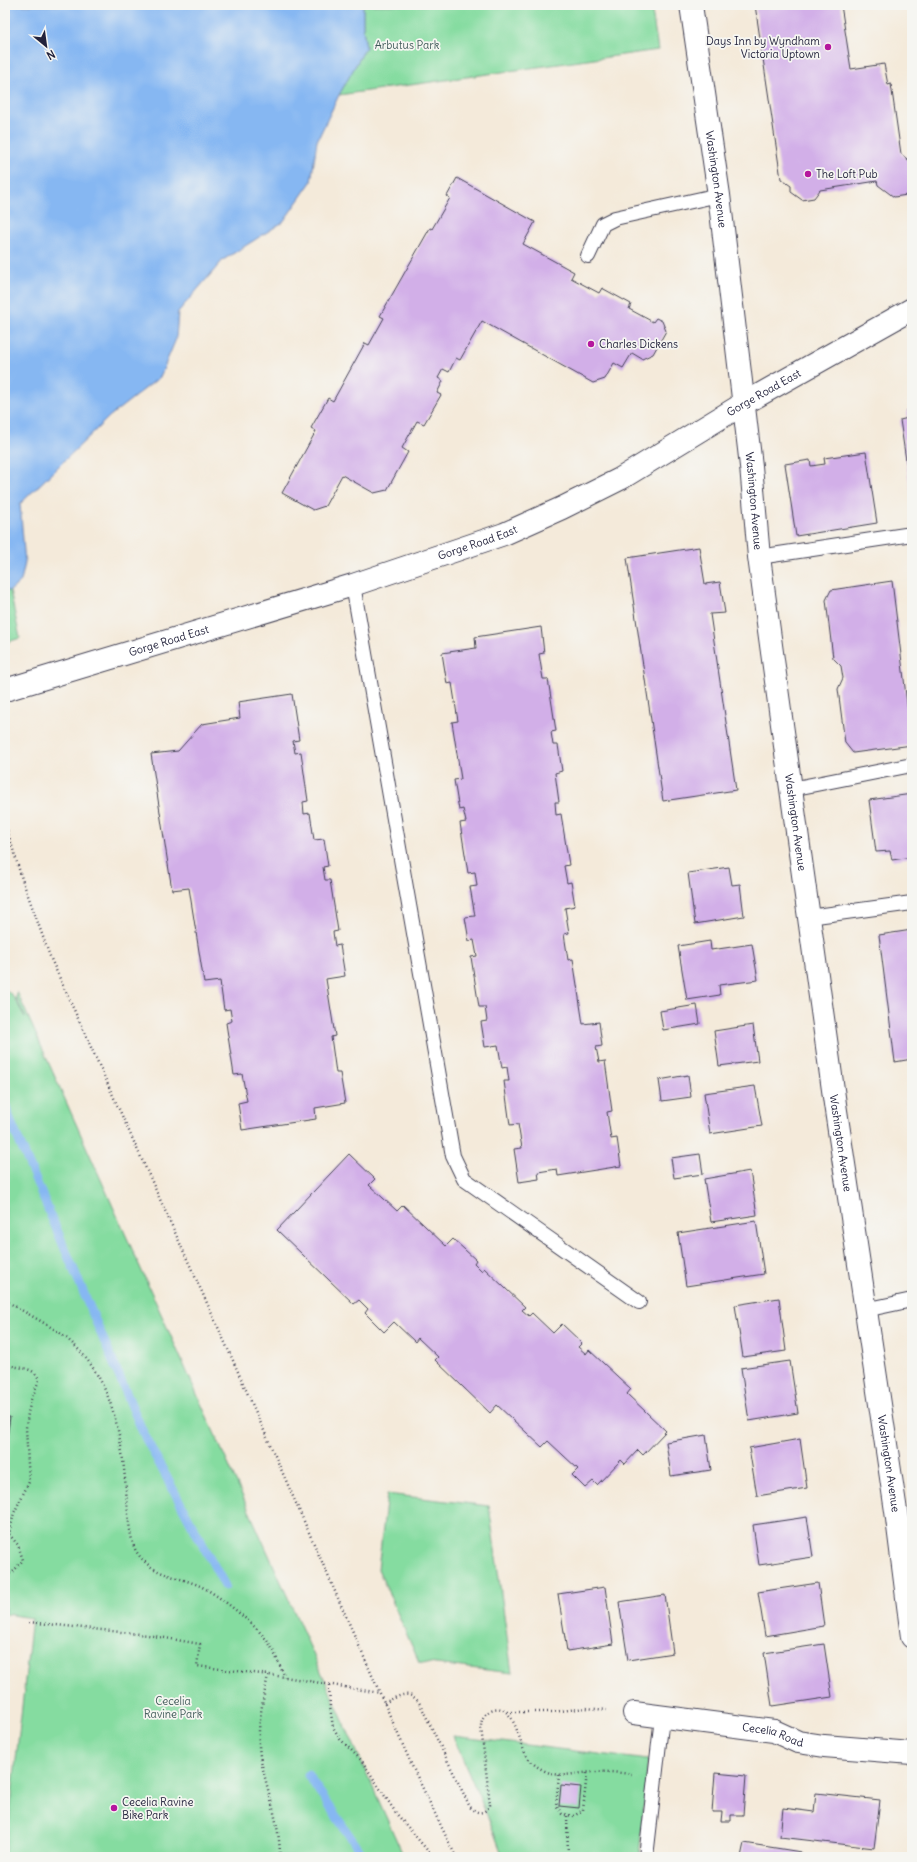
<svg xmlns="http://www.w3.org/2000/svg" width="917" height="1862" viewBox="0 0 917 1862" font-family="Delius,sans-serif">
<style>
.green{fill:#85dca0;stroke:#547f6e}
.water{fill:#86b7f2;stroke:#546c96}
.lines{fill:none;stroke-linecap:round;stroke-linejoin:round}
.stream{stroke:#86b7f2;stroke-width:9}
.building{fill:#d2afe8}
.lane-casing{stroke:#424053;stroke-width:16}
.street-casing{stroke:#424053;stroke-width:24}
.secondary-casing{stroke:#424053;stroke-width:24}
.path{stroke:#424053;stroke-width:2.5;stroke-dasharray:1 3;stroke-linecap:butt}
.lane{stroke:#fff;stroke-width:14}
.street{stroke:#fff;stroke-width:22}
.secondary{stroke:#fff;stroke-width:22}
.poi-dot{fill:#b5179e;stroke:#f6f6f2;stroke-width:1.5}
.labels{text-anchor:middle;stroke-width:3.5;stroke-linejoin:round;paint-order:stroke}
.poi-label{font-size:11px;fill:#22223b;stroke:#f6f6f2;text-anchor:start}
.park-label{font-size:11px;fill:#405a59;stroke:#f6f6f2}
.street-label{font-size:11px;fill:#22223b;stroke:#f6f6f2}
</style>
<rect width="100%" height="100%" fill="#f6f6f2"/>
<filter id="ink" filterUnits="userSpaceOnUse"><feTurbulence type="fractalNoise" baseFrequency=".025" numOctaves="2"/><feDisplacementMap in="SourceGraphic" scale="8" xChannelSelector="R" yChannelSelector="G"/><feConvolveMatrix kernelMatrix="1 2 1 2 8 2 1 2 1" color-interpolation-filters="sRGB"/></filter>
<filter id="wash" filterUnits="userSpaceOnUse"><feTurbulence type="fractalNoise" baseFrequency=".012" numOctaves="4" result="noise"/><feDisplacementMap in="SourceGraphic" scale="16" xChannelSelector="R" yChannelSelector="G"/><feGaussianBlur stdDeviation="0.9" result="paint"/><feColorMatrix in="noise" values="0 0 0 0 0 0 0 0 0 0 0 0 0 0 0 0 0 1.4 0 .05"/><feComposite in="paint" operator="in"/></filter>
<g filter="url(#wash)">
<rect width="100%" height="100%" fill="#f4eada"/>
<path class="green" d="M 363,5 L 651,5 L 658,50 L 339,95 L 366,47 L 363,29 Z
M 5,451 L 10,591 L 20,638 L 5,643 Z
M 5,989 L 13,996 L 25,1017 L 16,998 L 17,992 L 404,1857 L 5,1857 L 32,1618 L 5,1614 Z
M 387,1494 L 489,1506 L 512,1673 L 419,1662 L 378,1569 Z
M 453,1736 L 648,1760 L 639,1857 L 503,1857 L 490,1822 Z"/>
<path class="water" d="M 5,5 L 363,5 L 363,29 L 366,47 L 339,95 L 317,141 L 311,182 L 283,222 L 223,260 L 178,312 L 176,339 L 160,377 L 110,416 L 20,504 L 25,563 L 21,581 L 10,591 L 5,590 Z"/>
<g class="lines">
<path class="stream" d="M 5,1104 L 11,1122 L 145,1437 L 225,1586
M 308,1775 L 364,1857"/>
</g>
<g id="blocks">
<path class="building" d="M 755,5 L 841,5 L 851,69 L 884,64 L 888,85 L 891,84 L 901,154 L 912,163 L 912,189 L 907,195 L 894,197 L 878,185 L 877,181 L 820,190 L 814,198 L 802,200 L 791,192 L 791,186 L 781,179 Z
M 457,178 L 535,222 L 523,244 L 574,272 L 571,278 L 599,293 L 602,288 L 631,304 L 629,309 L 653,322 L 656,318 L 662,321 L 666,331 L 653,354 L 642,359 L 632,353 L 623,368 L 614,363 L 605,379 L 593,383 L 482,321 L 460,360 L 456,358 L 449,372 L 443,369 L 438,378 L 443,381 L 437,393 L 441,395 L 424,424 L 417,421 L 402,448 L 408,452 L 387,490 L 374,493 L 342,475 L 325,506 L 313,510 L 282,493 L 316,431 L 311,428 L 328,398 L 333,401 L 365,343 L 369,345 L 384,318 L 380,316 L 430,228 L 432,229 L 450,198 L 447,196 Z
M 912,409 L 912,494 L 911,494 L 900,420 L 908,418 L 907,410 Z
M 866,452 L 877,523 L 796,536 L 785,464 L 810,460 L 811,466 L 825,464 L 824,458 Z
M 699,547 L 705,584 L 720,582 L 725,613 L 710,614 L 736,790 L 663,801 L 627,558 Z
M 892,581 L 912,745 L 853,753 L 845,743 L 838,689 L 843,678 L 841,666 L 833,658 L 826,600 L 831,590 Z
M 541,627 L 544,653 L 539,654 L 543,679 L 548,679 L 556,731 L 551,732 L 553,745 L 558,745 L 562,771 L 555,773 L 559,802 L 555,802 L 556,815 L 561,814 L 569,865 L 564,866 L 567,883 L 571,882 L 575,906 L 565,908 L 569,933 L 564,934 L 568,960 L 573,959 L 583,1024 L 599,1022 L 602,1046 L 596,1047 L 599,1062 L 605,1061 L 612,1111 L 607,1112 L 611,1139 L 617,1138 L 621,1166 L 558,1176 L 557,1169 L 538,1172 L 539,1179 L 519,1182 L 514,1149 L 522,1148 L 518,1124 L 510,1125 L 504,1081 L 509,1081 L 507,1067 L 502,1068 L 498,1045 L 485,1047 L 481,1022 L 487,1021 L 485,1007 L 479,1007 L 471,957 L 477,956 L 474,940 L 469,941 L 465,917 L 475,916 L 470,887 L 477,886 L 475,872 L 468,873 L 460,823 L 466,822 L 463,809 L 459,810 L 454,780 L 461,779 L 452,722 L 458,721 L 452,683 L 447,684 L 442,653 L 476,648 L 475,637 Z
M 292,694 L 299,740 L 293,741 L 295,753 L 301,752 L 308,801 L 303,802 L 304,814 L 310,813 L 314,840 L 324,839 L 328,866 L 323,867 L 325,880 L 330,880 L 338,931 L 333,932 L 335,946 L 340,945 L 345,976 L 326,979 L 335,1036 L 331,1037 L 336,1073 L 340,1073 L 345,1103 L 315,1108 L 316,1119 L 242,1130 L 238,1103 L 247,1101 L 242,1074 L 234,1075 L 226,1023 L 232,1021 L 230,1009 L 224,1010 L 220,981 L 204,983 L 189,888 L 172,890 L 151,754 L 178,751 L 202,724 L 240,718 L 238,702 Z
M 912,794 L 912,857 L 892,860 L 890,851 L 876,852 L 869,800 Z
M 729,867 L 732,885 L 740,884 L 744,916 L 695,924 L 688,873 Z
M 912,930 L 912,1059 L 895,1062 L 879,935 Z
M 710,941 L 711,950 L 752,944 L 758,980 L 719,985 L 720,995 L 687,1000 L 678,946 Z
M 697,1005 L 700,1024 L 663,1030 L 660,1011 Z
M 753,1025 L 758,1061 L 719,1066 L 714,1031 Z
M 688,1075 L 691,1097 L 662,1101 L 659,1080 Z
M 755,1086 L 762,1126 L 710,1134 L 704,1093 Z
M 349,1154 L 375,1179 L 369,1185 L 397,1211 L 403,1205 L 446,1246 L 453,1239 L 476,1260 L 474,1263 L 482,1271 L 484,1268 L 525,1307 L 522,1310 L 529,1316 L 532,1313 L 553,1333 L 562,1324 L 582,1343 L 578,1347 L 586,1354 L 589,1350 L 631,1389 L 627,1394 L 666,1431 L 643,1455 L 638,1450 L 625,1464 L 621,1460 L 597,1485 L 593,1481 L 585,1488 L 572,1475 L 578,1469 L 548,1441 L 542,1447 L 497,1405 L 490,1413 L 435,1360 L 438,1357 L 418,1338 L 415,1342 L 394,1322 L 384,1332 L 365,1313 L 368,1309 L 359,1300 L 354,1304 L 277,1230 Z
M 700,1154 L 703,1174 L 674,1178 L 671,1158 Z
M 750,1171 L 757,1215 L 711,1222 L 704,1179 Z
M 756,1221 L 764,1274 L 686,1286 L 678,1233 Z
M 779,1298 L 786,1351 L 743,1357 L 735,1305 Z
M 790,1361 L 798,1413 L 749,1421 L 741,1368 Z
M 5,1417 L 10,1417 L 6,1445 L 5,1444 Z
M 706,1435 L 711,1470 L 671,1476 L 666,1442 Z
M 800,1439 L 807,1488 L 757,1496 L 749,1448 Z
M 807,1517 L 813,1557 L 759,1565 L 753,1525 Z
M 818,1583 L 824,1626 L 765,1636 L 758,1592 Z
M 605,1587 L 613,1644 L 567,1651 L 558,1594 Z
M 665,1595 L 673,1653 L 628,1660 L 619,1602 Z
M 824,1644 L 832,1697 L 772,1706 L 764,1653 Z
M 715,1773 L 746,1776 L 743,1815 L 731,1815 L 731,1821 L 721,1821 L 722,1812 L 712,1812 Z
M 561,1785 L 581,1787 L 579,1808 L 559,1806 Z
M 816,1793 L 880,1800 L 874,1848 L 780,1837 L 783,1808 L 814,1812 Z
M 744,1843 L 801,1852 L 800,1857 L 741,1857 Z"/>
</g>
</g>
<g filter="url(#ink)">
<use href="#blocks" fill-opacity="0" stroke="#424053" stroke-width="1"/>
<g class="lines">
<g class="lane-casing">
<path id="lane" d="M 588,256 L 603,224 L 615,218 L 719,195
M 759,557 L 912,534
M 353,585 L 453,1156 L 464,1179 L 639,1302
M 791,789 L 912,765
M 809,917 L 912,903
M 865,1310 L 912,1300
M 646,1857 L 662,1717"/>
</g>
<g class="street-casing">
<g id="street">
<path id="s1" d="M 691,5 L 719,195 L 751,466 L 759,557 L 774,667 L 835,1104 L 896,1511 L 912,1637"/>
<path id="s2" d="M 634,1713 L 774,1731 L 798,1742 L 824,1746 L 912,1753"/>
</g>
</g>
<g class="secondary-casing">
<g id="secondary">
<path id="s3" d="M 5,690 L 353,585 L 504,534 L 562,508 L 620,479 L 743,404 L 912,309"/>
</g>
</g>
<path class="path" d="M 5,823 L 22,879 L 51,959 L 231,1356 L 413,1768 L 456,1857
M 5,1300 C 22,1311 40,1320 57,1331 C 107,1366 120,1422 125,1479 C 127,1497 128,1537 136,1551 C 152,1576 174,1575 198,1585 C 217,1593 259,1627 270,1645 C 276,1655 280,1667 285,1677
M 5,1364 C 18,1369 35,1366 39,1380 L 31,1400 L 28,1413 L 26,1428 L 29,1482 L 14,1513 L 9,1534 L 18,1545 L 23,1560 L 13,1572 L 5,1575
M 29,1622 L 148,1635 L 200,1644 L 197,1666 L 285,1677 L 380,1693
M 268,1675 C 263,1701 256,1728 260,1755 C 266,1789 280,1822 280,1857
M 329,1685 L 330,1707 L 333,1727 L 340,1739 L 362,1761 L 396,1813 L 433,1857
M 384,1703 C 399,1696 409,1688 420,1704 L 470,1807 C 478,1814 484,1815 490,1805 L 481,1727 C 481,1719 484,1714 491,1710 C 514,1700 519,1743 526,1755 C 531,1763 537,1767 545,1771 C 562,1779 578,1772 596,1772 C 608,1771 620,1773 632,1774
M 507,1712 L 552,1712 L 586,1708 L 607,1710
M 559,1775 L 556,1805 L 562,1814 L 567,1815
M 568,1857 L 567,1815 L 574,1816 L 583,1810 L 587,1773"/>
<use href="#lane" class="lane"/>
<use href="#street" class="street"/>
<use href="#secondary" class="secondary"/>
</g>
</g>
<g class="poi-dot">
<circle cx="828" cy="47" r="4"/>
<circle cx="808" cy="174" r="4"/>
<circle cx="591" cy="344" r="4"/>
<circle cx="114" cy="1808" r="4"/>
</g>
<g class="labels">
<g class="poi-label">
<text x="820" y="45" text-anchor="end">Days Inn by Wyndham<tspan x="820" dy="13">Victoria Uptown</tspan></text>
<text x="816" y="178">The Loft Pub</text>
<text x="599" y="348">Charles Dickens</text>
<text x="122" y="1806">Cecelia Ravine<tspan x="122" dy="13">Bike Park</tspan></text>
</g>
<g class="park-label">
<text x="407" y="49">Arbutus Park</text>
<text x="173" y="1705">Cecelia<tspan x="173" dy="13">Ravine Park</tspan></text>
</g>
<g class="street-label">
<text dy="4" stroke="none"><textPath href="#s1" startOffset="176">Washington Avenue</textPath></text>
<text dy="4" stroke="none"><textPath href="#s3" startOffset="819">Gorge Road East</textPath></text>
<text dy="4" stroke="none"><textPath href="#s1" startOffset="500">Washington Avenue</textPath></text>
<text dy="4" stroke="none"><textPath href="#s3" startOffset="495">Gorge Road East</textPath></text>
<text dy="4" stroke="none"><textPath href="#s3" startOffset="171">Gorge Road East</textPath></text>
<text dy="4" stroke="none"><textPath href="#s1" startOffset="824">Washington Avenue</textPath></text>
<text dy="4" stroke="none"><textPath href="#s1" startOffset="1148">Washington Avenue</textPath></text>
<text dy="4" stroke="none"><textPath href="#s1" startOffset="1472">Washington Avenue</textPath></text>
<text dy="4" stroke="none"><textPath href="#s2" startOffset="141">Cecelia Road</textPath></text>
</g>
</g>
<rect width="917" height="1862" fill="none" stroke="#f6f6f2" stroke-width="20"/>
<g transform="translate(46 46) rotate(151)" stroke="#f6f6f2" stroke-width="3" paint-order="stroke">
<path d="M0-3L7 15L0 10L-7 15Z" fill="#22223b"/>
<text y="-6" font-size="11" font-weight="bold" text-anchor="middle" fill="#22223b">N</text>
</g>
</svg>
